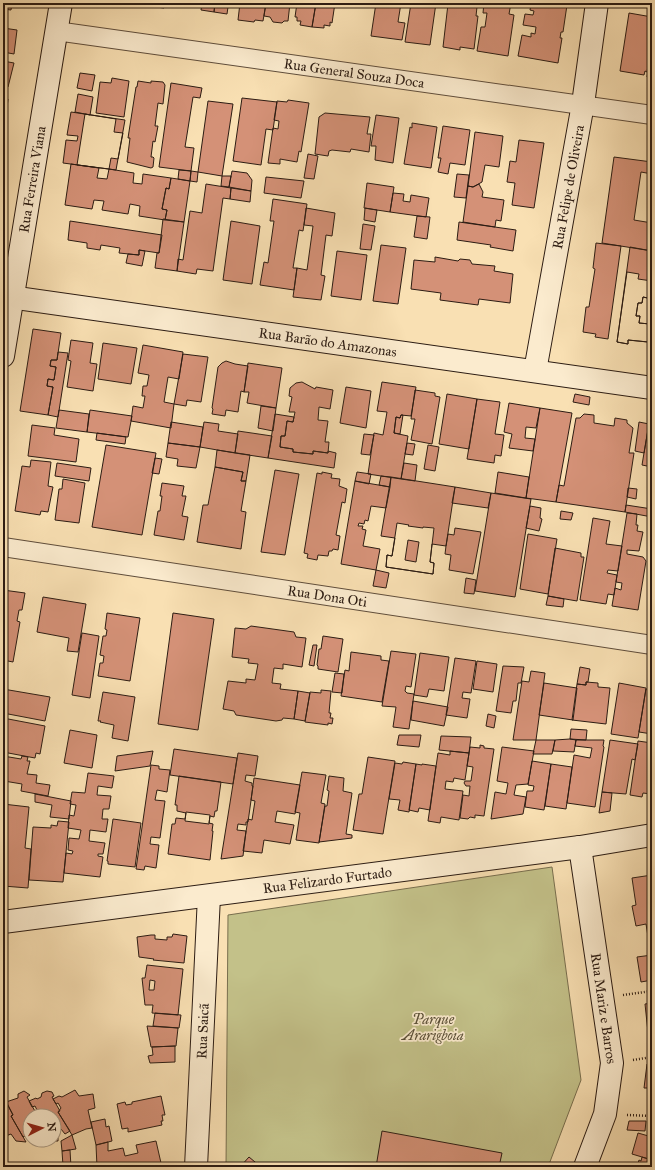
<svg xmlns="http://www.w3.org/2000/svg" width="655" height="1170" viewBox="0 0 655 1170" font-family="'IM FELL Great Primer',serif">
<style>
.green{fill:#c3c189;stroke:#786e4e}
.building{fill:#d49177;stroke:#2c1c13;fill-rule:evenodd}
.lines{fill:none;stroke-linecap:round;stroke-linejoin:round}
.street-casing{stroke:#5f4d3b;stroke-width:20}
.secondary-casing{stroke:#2c1c13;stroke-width:24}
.path{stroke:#2c1c13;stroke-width:2.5;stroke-dasharray:1 2;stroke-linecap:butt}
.street{stroke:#fbebce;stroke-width:18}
.secondary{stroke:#fbebce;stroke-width:22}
.labels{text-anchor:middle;stroke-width:3.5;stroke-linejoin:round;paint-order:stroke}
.street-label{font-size:14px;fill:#2c1c13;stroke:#fbebce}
.park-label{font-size:14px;font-style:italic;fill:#594e36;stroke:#fbebce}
</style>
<rect width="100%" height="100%" fill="#f9e0b3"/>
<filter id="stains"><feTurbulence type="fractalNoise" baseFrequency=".005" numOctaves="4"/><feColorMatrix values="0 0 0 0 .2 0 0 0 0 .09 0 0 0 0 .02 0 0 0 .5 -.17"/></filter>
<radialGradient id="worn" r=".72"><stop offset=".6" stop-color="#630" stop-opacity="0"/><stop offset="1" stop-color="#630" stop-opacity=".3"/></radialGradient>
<path class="green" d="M 552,867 L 581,1080 L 548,1167 L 226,1167 L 228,915 Z"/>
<path class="building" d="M 3,3 L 12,3 L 11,10 L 3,9 Z
M 140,3 L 165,3 L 164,8 L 140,5 Z
M 165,3 L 177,3 L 176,7 L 165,5 Z
M 200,3 L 215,3 L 214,12 L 201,10 L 202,3 Z
M 215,3 L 234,3 L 233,7 L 228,7 L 227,14 L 214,12 Z
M 240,3 L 266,3 L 263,21 L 255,20 L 254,22 L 238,20 Z
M 266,3 L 290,3 L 288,21 L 284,21 L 282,23 L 273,22 L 270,17 L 264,16 Z
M 297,3 L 316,3 L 312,27 L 300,25 L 301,21 L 297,21 L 297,17 L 295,17 Z
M 316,3 L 335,3 L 332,23 L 330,22 L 330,26 L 324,25 L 324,28 L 312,27 Z
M 376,3 L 401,3 L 398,22 L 405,23 L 402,40 L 371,36 Z
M 411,3 L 436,3 L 430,45 L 405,42 Z
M 484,3 L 511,3 L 509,14 L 514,15 L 508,56 L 477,51 L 481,27 L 485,27 L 487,13 L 483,13 Z
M 530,3 L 565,3 L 565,5 L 567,5 L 563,32 L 561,32 L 560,38 L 562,38 L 558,63 L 518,56 L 522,35 L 531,37 L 531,33 L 535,34 L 536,27 L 523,25 L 525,14 L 533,15 L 534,11 L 530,10 L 531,4 Z
M 448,4 L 477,7 L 476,16 L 478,16 L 474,49 L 460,47 L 460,50 L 443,47 Z
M 629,13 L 652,17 L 652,39 L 647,72 L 645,71 L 644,75 L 620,71 Z
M 3,28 L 17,30 L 14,54 L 3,52 Z
M 651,46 L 652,46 L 652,78 L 647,77 Z
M 3,61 L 14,63 L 8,87 L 3,87 Z
M 80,73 L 95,75 L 92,91 L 77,88 Z
M 112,78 L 129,81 L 124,117 L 96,113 L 100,82 L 111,83 Z
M 138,81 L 151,83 L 151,81 L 163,82 L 165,85 L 163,104 L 158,103 L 155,126 L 158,126 L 155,142 L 153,141 L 151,157 L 153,157 L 154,158 L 153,167 L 151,168 L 127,162 L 130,138 L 128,138 L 136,87 L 137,87 Z
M 171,83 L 202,88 L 200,98 L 193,97 L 185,147 L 194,148 L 191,171 L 159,167 Z
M 78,94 L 93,97 L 90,115 L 75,112 Z
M 3,98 L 8,99 L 5,125 L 3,125 Z
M 242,98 L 277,102 L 273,130 L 266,129 L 261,165 L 233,161 Z
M 288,100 L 309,103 L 301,152 L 299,151 L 297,162 L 280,159 L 280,164 L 268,163 L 273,128 L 278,129 L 279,121 L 274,120 L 277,101 L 287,102 Z
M 208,101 L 233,104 L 222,176 L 198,172 Z
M 71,112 L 125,120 L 116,170 L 63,163 L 66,140 L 77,141 L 78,136 L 67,135 Z
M 325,113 L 370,117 L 367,134 L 371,134 L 369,152 L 351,149 L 350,152 L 332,150 L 329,151 L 328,156 L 315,154 L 319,117 Z
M 85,114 L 116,119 L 114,132 L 123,133 L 118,159 L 111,158 L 109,169 L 77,165 Z
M 376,115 L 399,118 L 393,163 L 375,160 L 376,146 L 371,146 Z
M 412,123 L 437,127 L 431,168 L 404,164 L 410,127 L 412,128 Z
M 443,126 L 470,130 L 465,165 L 450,163 L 448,174 L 438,172 L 441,158 L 438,158 Z
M 475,132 L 503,136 L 499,167 L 485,165 L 482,182 L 473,187 L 468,186 Z
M 519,140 L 544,143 L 534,208 L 512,205 L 515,183 L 507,182 L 510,161 L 516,162 Z
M 308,154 L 318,156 L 314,179 L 304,178 Z
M 614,157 L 652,162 L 652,251 L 602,243 Z
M 71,164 L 99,168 L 97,178 L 107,179 L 109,169 L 134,173 L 133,183 L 142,184 L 143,174 L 171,178 L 169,189 L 166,188 L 162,209 L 167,210 L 165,220 L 139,216 L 140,206 L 130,204 L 128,214 L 102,210 L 104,201 L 94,200 L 92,209 L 65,205 Z
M 179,170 L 191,171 L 190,181 L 178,179 Z
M 191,171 L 198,172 L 197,182 L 190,181 Z
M 232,171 L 247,173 L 252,180 L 251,191 L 229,187 Z
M 641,172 L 652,174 L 652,223 L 634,220 Z
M 457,174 L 469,175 L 466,198 L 454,197 Z
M 222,176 L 231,176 L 229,187 L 221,186 Z
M 266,177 L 304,181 L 301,198 L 264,193 Z
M 171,178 L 190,181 L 184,222 L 165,220 L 167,210 L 162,209 L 166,188 L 169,189 Z
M 367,183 L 394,187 L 390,212 L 364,208 Z
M 206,184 L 231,188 L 230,199 L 223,198 L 213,271 L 197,269 L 196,274 L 177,271 L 178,259 L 183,260 L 190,211 L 202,213 Z
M 479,184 L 483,192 L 482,197 L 504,200 L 501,221 L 496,220 L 495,227 L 463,222 L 468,186 L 473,187 Z
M 231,188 L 251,191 L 250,202 L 230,199 Z
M 393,193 L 404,194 L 403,201 L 410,202 L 411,195 L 429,198 L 426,217 L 390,212 Z
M 273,199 L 307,204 L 303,231 L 299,230 L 293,268 L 297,268 L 294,290 L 260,285 L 264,262 L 268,263 L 274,221 L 270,221 Z
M 306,208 L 335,213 L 332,236 L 326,235 L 321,275 L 325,276 L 321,300 L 293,297 L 297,268 L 307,270 L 313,226 L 304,225 Z
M 365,208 L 377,210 L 375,222 L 364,220 Z
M 417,216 L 430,217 L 427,239 L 414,237 Z
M 163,219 L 184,222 L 177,271 L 155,268 L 157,253 L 159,253 Z
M 70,221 L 162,235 L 159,253 L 139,250 L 139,255 L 119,253 L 120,248 L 101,245 L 100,250 L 87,248 L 87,243 L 68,240 Z
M 231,221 L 260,226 L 252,284 L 223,280 Z
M 459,222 L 516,230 L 513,251 L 490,247 L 491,245 L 457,240 Z
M 363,224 L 375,226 L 371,250 L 360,249 Z
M 596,243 L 621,246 L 608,339 L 595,337 L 596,334 L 583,332 L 586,307 L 589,307 L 595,269 L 593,268 Z
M 381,245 L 406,248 L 398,304 L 373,301 Z
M 630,247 L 652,251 L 652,299 L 643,297 L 642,303 L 638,303 L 636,316 L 640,316 L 639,323 L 650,324 L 648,342 L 628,340 L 628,344 L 617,342 Z
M 139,250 L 145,251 L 142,266 L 126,263 L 128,254 L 139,255 Z
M 337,251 L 367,255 L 361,300 L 331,296 Z
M 435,257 L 458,261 L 460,259 L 470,260 L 472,264 L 495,266 L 494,271 L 513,274 L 510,303 L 479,299 L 478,305 L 440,300 L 441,293 L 411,289 L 414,260 L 435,262 Z
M 627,272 L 639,274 L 638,279 L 652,281 L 652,299 L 643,297 L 642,303 L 638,303 L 636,316 L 640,316 L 639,323 L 650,324 L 648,342 L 628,340 L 628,344 L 617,342 Z
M 33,329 L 61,333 L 57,360 L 51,360 L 50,366 L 56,367 L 54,380 L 48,379 L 47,386 L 53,387 L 48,415 L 20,411 Z
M 71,340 L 93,343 L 90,363 L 97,364 L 93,391 L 67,387 L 71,361 L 68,360 Z
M 103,343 L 137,348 L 131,384 L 98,379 Z
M 143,345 L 183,352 L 179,379 L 168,377 L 164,402 L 174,404 L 171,428 L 131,421 L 133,406 L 143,408 L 145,396 L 142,396 L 143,386 L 147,386 L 149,375 L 138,373 Z
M 58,352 L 68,353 L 58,417 L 48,415 L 53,387 L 47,386 L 48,379 L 54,380 L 56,367 L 50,366 L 51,360 L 57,360 Z
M 183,354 L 208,357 L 201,402 L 187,400 L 186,406 L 174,404 Z
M 226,361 L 235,364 L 248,366 L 244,392 L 241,391 L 238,412 L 226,410 L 225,416 L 212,414 L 213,409 L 212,408 L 218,367 L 222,363 Z
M 248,363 L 282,368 L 276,408 L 247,403 L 249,392 L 244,392 Z
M 302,382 L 315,389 L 316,387 L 333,390 L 330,409 L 319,407 L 318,420 L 328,421 L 325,442 L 329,442 L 328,453 L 313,451 L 313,454 L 293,452 L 293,449 L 280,447 L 281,436 L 285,436 L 287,421 L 293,422 L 295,412 L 289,412 L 292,397 L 289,396 L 290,388 L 296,383 Z
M 382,382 L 416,387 L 411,416 L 401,415 L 400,418 L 396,417 L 394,433 L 408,436 L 401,479 L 368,474 L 374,433 L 383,435 L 387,412 L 377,411 Z
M 346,387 L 371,391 L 366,428 L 340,423 Z
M 415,390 L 435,393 L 435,396 L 440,397 L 432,444 L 411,440 L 415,419 L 411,419 Z
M 447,394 L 477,399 L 469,449 L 439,444 Z
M 575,394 L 590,397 L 589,405 L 573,402 Z
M 477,399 L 500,402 L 495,434 L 504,435 L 501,456 L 495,455 L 494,463 L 467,459 Z
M 509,403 L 540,408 L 536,428 L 526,427 L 525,438 L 535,439 L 533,451 L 509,448 L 512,434 L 504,432 Z
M 261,406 L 276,408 L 273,431 L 258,428 Z
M 540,408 L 572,413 L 556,502 L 526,498 Z
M 59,410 L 89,414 L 87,432 L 56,428 Z
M 90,410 L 132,416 L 128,437 L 87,432 Z
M 275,414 L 294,417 L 293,422 L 287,421 L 285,436 L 281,436 L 280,447 L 293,449 L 293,452 L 313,454 L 313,451 L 328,453 L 328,451 L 336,453 L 334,468 L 268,458 Z
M 584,414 L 594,415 L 594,423 L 614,426 L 615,418 L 627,420 L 627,423 L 633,428 L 629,453 L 634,453 L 625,512 L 556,502 L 559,485 L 564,486 L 576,418 L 580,418 Z
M 401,415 L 403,415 L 400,434 L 394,433 L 396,417 L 400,418 Z
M 171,422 L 203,427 L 200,447 L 168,443 Z
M 204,422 L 219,424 L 218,431 L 238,434 L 235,453 L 200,447 Z
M 639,422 L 649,424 L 644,453 L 635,451 Z
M 32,425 L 55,428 L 54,435 L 79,439 L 76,462 L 28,456 Z
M 650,426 L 652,426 L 652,467 L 642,465 L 648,429 L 650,429 Z
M 238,431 L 272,436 L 268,458 L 235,453 Z
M 97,433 L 126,437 L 125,444 L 96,440 Z
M 364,434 L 374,435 L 370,455 L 361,454 Z
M 168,443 L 200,447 L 196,468 L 177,466 L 178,459 L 166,457 Z
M 407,443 L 415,444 L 413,455 L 405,454 Z
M 106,445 L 156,453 L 142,535 L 92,527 Z
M 428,445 L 439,447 L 435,471 L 424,469 Z
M 217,450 L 250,455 L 246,481 L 241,481 L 243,472 L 215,467 Z
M 155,458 L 162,459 L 159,474 L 152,473 Z
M 31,460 L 51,462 L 48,486 L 53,487 L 48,512 L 41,511 L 40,515 L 15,511 L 22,466 L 30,467 Z
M 57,463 L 91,468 L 89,481 L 55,476 Z
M 404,463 L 417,465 L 415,481 L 401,479 Z
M 215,467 L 243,472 L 241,481 L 246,481 L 241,511 L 246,512 L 241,549 L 197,542 L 203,505 L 208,505 Z
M 275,470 L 299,474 L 285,555 L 261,552 Z
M 322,472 L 332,474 L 331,478 L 340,479 L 339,486 L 347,489 L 345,503 L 342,502 L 336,535 L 340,536 L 338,550 L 333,549 L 332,551 L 329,551 L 328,556 L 318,555 L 317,560 L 307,558 L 308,554 L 304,553 L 317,473 L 322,474 Z
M 357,472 L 371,474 L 369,484 L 355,481 Z
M 498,472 L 529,477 L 526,498 L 495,493 Z
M 381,476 L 391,477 L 390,487 L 379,485 Z
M 391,477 L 455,487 L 446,546 L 432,544 L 430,562 L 434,563 L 433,574 L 386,567 L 387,555 L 392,556 L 395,538 L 381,536 Z
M 63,479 L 85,483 L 79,523 L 55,520 L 59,489 L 62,489 Z
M 355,481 L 390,487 L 386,508 L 371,506 L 368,521 L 365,520 L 364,524 L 359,523 L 358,526 L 363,526 L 362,529 L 366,530 L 363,546 L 380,549 L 376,570 L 341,564 Z
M 162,483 L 184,486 L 182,496 L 186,496 L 182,516 L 188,517 L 184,540 L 154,535 L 158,511 L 160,511 L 162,496 L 160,496 Z
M 455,487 L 491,493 L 488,508 L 452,503 Z
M 628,488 L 637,489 L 636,499 L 627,497 Z
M 491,493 L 531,499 L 515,597 L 475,591 Z
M 626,505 L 652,509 L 652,517 L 625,512 Z
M 530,506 L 541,508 L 540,518 L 542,519 L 539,531 L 526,528 Z
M 561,511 L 573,513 L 571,520 L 560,519 Z
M 627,513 L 637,514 L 636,525 L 638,525 L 637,531 L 643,532 L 639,551 L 627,550 L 627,554 L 643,557 L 646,561 L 638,610 L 612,606 L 615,588 L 621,590 L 622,583 L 616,582 Z
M 593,518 L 610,521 L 606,544 L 622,546 L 618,571 L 608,570 L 607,573 L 617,575 L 614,595 L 608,594 L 606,604 L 580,600 Z
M 397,523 L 409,525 L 408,526 L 423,528 L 423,527 L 434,528 L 430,562 L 434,563 L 433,574 L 386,567 L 387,555 L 392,556 Z
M 455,528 L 481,532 L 473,574 L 449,570 L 451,555 L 445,554 L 446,546 L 448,534 L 454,535 Z
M 528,534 L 557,539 L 548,594 L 520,589 Z
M 408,540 L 419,542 L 416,562 L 405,560 Z
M 555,548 L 581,553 L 581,557 L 584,557 L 577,601 L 548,596 Z
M 376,570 L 389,573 L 386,588 L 373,586 Z
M 466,578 L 476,580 L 474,594 L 464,593 Z
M 652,582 L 652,611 L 649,611 L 650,607 L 648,607 Z
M 3,590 L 25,593 L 22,610 L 19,610 L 17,621 L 20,622 L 13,662 L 3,660 Z
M 548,596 L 564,599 L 563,607 L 546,605 Z
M 43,597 L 86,604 L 78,652 L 67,651 L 69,638 L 37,632 Z
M 107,613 L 140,618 L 130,681 L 98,676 L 100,663 L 103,663 L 104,656 L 100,655 L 103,636 L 106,636 L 107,630 L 105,629 Z
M 173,613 L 214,619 L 198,730 L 158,724 Z
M 251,626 L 294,632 L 296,637 L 306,638 L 302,667 L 283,664 L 283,669 L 274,668 L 272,683 L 281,684 L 280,689 L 298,691 L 294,719 L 283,718 L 282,720 L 276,721 L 236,715 L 234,711 L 223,709 L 228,681 L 246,683 L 246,679 L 255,680 L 258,664 L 248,663 L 249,659 L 232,657 L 235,628 L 246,629 Z
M 82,633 L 99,636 L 90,698 L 72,695 Z
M 323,636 L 343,639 L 338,672 L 318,669 L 318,666 L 317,665 L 319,649 L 321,649 Z
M 313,645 L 317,645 L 314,666 L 309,665 Z
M 391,651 L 416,654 L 411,687 L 406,686 L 405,691 L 407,693 L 414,694 L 409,729 L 393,727 L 396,707 L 382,706 Z
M 351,652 L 381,656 L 381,660 L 389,661 L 382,702 L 341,696 L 345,670 L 349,671 Z
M 420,653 L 449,657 L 444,691 L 429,689 L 427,697 L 414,695 Z
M 455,658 L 476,661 L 471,693 L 463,692 L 462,698 L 470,699 L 467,718 L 446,715 Z
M 477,661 L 497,664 L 493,692 L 473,689 Z
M 503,666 L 524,667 L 521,683 L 518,683 L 516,701 L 513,701 L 511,713 L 496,711 Z
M 580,667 L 590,669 L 588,682 L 586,682 L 586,685 L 577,684 Z
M 531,671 L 545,673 L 536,740 L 513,740 L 522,681 L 529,682 Z
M 335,673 L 344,674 L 342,693 L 332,692 Z
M 586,682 L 598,683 L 598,687 L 610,688 L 606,724 L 572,720 L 577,684 L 586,685 Z
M 544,683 L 577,688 L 573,720 L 539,715 Z
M 619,683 L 646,688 L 638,738 L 611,734 Z
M 3,689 L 50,697 L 45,721 L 3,713 Z
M 646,689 L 652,690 L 652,734 L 639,732 Z
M 321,690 L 331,691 L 329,713 L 331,713 L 330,718 L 333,718 L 332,724 L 328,723 L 328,725 L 305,722 L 310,692 L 321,693 Z
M 298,691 L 310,693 L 305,721 L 294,719 Z
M 103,692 L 135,697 L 128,741 L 112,738 L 114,725 L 100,722 L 101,721 L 98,721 Z
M 413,701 L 448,707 L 444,726 L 411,720 Z
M 488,714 L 496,716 L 494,728 L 486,726 Z
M 3,718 L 45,726 L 40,754 L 36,753 L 35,758 L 3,752 Z
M 571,729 L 587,730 L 586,740 L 570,739 Z
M 70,730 L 97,735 L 92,768 L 64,763 Z
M 399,735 L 421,735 L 419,747 L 397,745 Z
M 441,736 L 471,737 L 469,753 L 439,750 Z
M 570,739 L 576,740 L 574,752 L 553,751 L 555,740 Z
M 536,740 L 555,740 L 552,754 L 533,754 Z
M 576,740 L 604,740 L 603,746 L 604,747 L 595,807 L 567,803 L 574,755 L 590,758 L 592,748 L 575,746 Z
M 610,740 L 638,744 L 635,760 L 632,759 L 626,794 L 602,792 Z
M 638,741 L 652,743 L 651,794 L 643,793 L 642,797 L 630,795 Z
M 480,745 L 484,746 L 484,748 L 494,749 L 484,816 L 475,815 L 475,818 L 470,817 L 468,819 L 460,818 L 463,795 L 469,796 L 470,786 L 466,786 L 464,783 L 465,781 L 471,781 L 473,767 L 467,766 L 470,747 L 480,748 Z
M 502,747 L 534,751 L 528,784 L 516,785 L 514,795 L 526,797 L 523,814 L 491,819 L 495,792 L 506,794 L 508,783 L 497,781 Z
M 174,749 L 237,758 L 233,784 L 170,775 Z
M 153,751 L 150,766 L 115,771 L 117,756 Z
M 450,751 L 469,753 L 465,780 L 454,778 L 453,782 L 446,781 L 445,789 L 463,791 L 459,820 L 441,817 L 440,823 L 428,821 L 438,753 L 450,755 Z
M 3,752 L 4,753 L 3,756 L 21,759 L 22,756 L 28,757 L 27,761 L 30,761 L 27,774 L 37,775 L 36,783 L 50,785 L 48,796 L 21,791 L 22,784 L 4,781 L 3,785 Z
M 238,753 L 258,756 L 255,776 L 246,775 L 245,781 L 252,783 L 252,786 L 253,786 L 248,822 L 246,822 L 246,825 L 238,824 L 237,830 L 246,831 L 243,856 L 221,859 Z
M 368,757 L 395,761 L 383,834 L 353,830 L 359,794 L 362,794 Z
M 532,761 L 551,764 L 544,810 L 525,807 L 527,791 L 533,791 L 534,786 L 528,785 Z
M 403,762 L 416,764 L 409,812 L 398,810 L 400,800 L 389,799 L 395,763 L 402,764 Z
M 416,764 L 422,765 L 422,764 L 436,766 L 430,810 L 419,808 L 418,812 L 409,810 Z
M 551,764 L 572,767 L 566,809 L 545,806 Z
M 151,765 L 159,766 L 159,769 L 170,770 L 167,792 L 157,790 L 155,800 L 165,801 L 160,838 L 151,837 L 150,844 L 159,845 L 156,868 L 145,866 L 144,870 L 136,869 Z
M 302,772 L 326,775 L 321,803 L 325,804 L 319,843 L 296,840 L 300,813 L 295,812 Z
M 88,773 L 114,776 L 112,788 L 98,786 L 97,795 L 111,796 L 109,809 L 103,809 L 102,819 L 108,819 L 106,832 L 90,830 L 89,841 L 105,843 L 103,854 L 98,854 L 98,856 L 103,857 L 100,877 L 64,873 L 66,853 L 72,854 L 73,851 L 68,850 L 69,838 L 79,839 L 81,830 L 68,828 L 69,815 L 74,816 L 76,805 L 70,804 L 72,792 L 85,793 Z
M 179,776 L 221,782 L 217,811 L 215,811 L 214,817 L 210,816 L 209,823 L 213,824 L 212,831 L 213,831 L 210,860 L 168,854 L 172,824 L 175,824 L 176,818 L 185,819 L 186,813 L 177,811 L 177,805 L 175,805 Z
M 329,776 L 344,778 L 343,791 L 352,793 L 346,834 L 352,835 L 352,838 L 319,842 L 325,806 L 327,806 L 329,791 L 327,790 Z
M 254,778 L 300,785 L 295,814 L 277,811 L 275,822 L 294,825 L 290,844 L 264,840 L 262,853 L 243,851 L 248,819 L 252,820 L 255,801 L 251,800 Z
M 602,792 L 612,793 L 610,811 L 599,813 Z
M 35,794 L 71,801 L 69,819 L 50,817 L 52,805 L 35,802 Z
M 3,804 L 29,807 L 25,848 L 31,849 L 28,888 L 3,886 Z
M 186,812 L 210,815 L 209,824 L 185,821 Z
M 113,819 L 141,823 L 135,867 L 108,864 L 108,861 L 107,861 Z
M 58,821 L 69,822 L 63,882 L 29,880 L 33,827 L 51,828 L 51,825 L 57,826 Z
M 652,875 L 652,942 L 649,943 L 646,924 L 636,926 L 632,906 L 636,905 L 632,878 Z
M 173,934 L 187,936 L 184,963 L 153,960 L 154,959 L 139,957 L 137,937 L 151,935 L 155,935 L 155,939 L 167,940 L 167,937 L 172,937 Z
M 652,955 L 652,980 L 641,982 L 637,957 Z
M 147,965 L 183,969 L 178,1015 L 152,1013 L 153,1005 L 145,1005 L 142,978 L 145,978 ZM 150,980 L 155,981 L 154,990 L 149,990 Z
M 652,1003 L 652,1051 L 650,1051 L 645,1004 Z
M 155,1013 L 181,1015 L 179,1028 L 153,1026 Z
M 147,1026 L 178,1028 L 176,1046 L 151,1047 Z
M 175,1046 L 175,1062 L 150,1063 L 148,1056 L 153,1055 L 152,1047 Z
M 652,1063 L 652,1088 L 644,1088 L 647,1064 Z
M 75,1090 L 79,1096 L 93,1094 L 95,1108 L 88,1110 L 92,1128 L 86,1129 L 72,1135 L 58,1112 L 61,1108 L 58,1103 L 56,1104 L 53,1099 L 59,1096 L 62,1097 Z
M 24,1091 L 30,1095 L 27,1097 L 36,1113 L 34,1114 L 35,1116 L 30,1116 L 30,1134 L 23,1137 L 11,1116 L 13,1115 L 6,1102 L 18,1098 L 18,1094 Z
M 47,1091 L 52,1092 L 54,1096 L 52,1097 L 60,1111 L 58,1112 L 70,1131 L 65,1134 L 61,1129 L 58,1131 L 58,1141 L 51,1141 L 50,1140 L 54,1140 L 54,1116 L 35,1116 L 34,1114 L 38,1112 L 35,1106 L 32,1107 L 29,1101 L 36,1098 L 37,1099 L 41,1097 L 42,1093 Z
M 3,1095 L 13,1115 L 11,1116 L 26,1142 L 16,1141 L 11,1134 L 3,1137 Z
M 161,1096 L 165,1115 L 162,1115 L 163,1121 L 161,1121 L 162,1125 L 128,1132 L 128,1128 L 122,1129 L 117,1104 L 125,1102 L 126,1105 L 132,1104 L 132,1102 Z
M 105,1119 L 106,1127 L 109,1126 L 112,1141 L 96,1145 L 91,1122 Z
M 629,1121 L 646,1121 L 645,1131 L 627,1130 Z
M 382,1131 L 502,1153 L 499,1167 L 376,1167 Z
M 638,1133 L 652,1137 L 652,1160 L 632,1154 Z
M 72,1135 L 76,1149 L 62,1151 L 61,1141 Z
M 156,1141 L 161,1163 L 143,1167 L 97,1167 L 96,1145 L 108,1142 L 108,1151 L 123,1148 L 125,1156 L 138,1153 L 136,1145 Z
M 70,1150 L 71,1167 L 90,1166 L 90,1167 L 65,1167 L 63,1166 L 62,1151 Z
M 249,1157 L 261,1167 L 240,1167 Z
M 642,1157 L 652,1160 L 652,1167 L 631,1167 L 632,1164 L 637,1166 L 639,1160 L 641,1161 Z
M 30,1163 L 30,1167 L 3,1167 L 3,1164 Z
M 61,1164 L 61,1166 L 63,1167 L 30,1167 L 30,1166 Z"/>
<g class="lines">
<g class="street-casing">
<g id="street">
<path id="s1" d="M 56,31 L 652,115"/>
<path id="s2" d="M 3,547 L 652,645"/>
</g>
</g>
<g class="secondary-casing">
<g id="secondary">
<path id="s3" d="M 3,296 L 652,388"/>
<path id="s4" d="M 3,356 L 61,3"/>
<path id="s5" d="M 535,371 L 583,104 L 597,3"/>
<path id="s6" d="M 580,847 L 612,1063 L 605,1114 L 585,1167"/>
<path id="s7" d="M 3,922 L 580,847 L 652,835"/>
<path id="s8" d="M 196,1167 L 209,896"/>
</g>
</g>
<path class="path" d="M 623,995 L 652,991
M 633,1060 L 652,1057
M 627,1115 L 652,1116"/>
<use href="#street" class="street"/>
<use href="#secondary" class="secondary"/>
</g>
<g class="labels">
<g class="street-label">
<text dy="5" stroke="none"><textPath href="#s1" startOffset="301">Rua General Souza Doca</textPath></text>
<text dy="5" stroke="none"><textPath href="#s4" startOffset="179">Rua Ferreira Viana</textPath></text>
<text dy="5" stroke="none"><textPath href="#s5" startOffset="187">Rua Felipe de Oliveira</textPath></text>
<text dy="5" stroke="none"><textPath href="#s3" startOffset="328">Rua Barão do Amazonas</textPath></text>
<text dy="5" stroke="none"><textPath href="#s2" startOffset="328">Rua Dona Oti</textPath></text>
<text dy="5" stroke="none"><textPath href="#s7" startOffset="327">Rua Felizardo Furtado</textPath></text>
<text dy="5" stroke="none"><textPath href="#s6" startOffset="163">Rua Mariz e Barros</textPath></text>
<text dy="5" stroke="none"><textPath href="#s8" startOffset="136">Rua Saicã</textPath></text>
</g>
<g class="park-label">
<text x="433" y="1024">Parque<tspan x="433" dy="16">Ararigboia</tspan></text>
</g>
</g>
<rect width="655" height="1170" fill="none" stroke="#f9e0b3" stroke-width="16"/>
<rect x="4" y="4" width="647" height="1162" fill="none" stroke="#2c1c13" stroke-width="2"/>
<rect x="8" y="8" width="639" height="1154" fill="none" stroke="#2c1c13"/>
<g transform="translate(42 1128) rotate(84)"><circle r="19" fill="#fbebce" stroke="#a89883"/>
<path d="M0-3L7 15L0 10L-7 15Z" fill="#8f2418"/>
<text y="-6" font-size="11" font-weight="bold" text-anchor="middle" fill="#2c1c13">N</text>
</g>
<rect width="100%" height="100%" filter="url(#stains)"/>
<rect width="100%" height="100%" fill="url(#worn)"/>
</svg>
